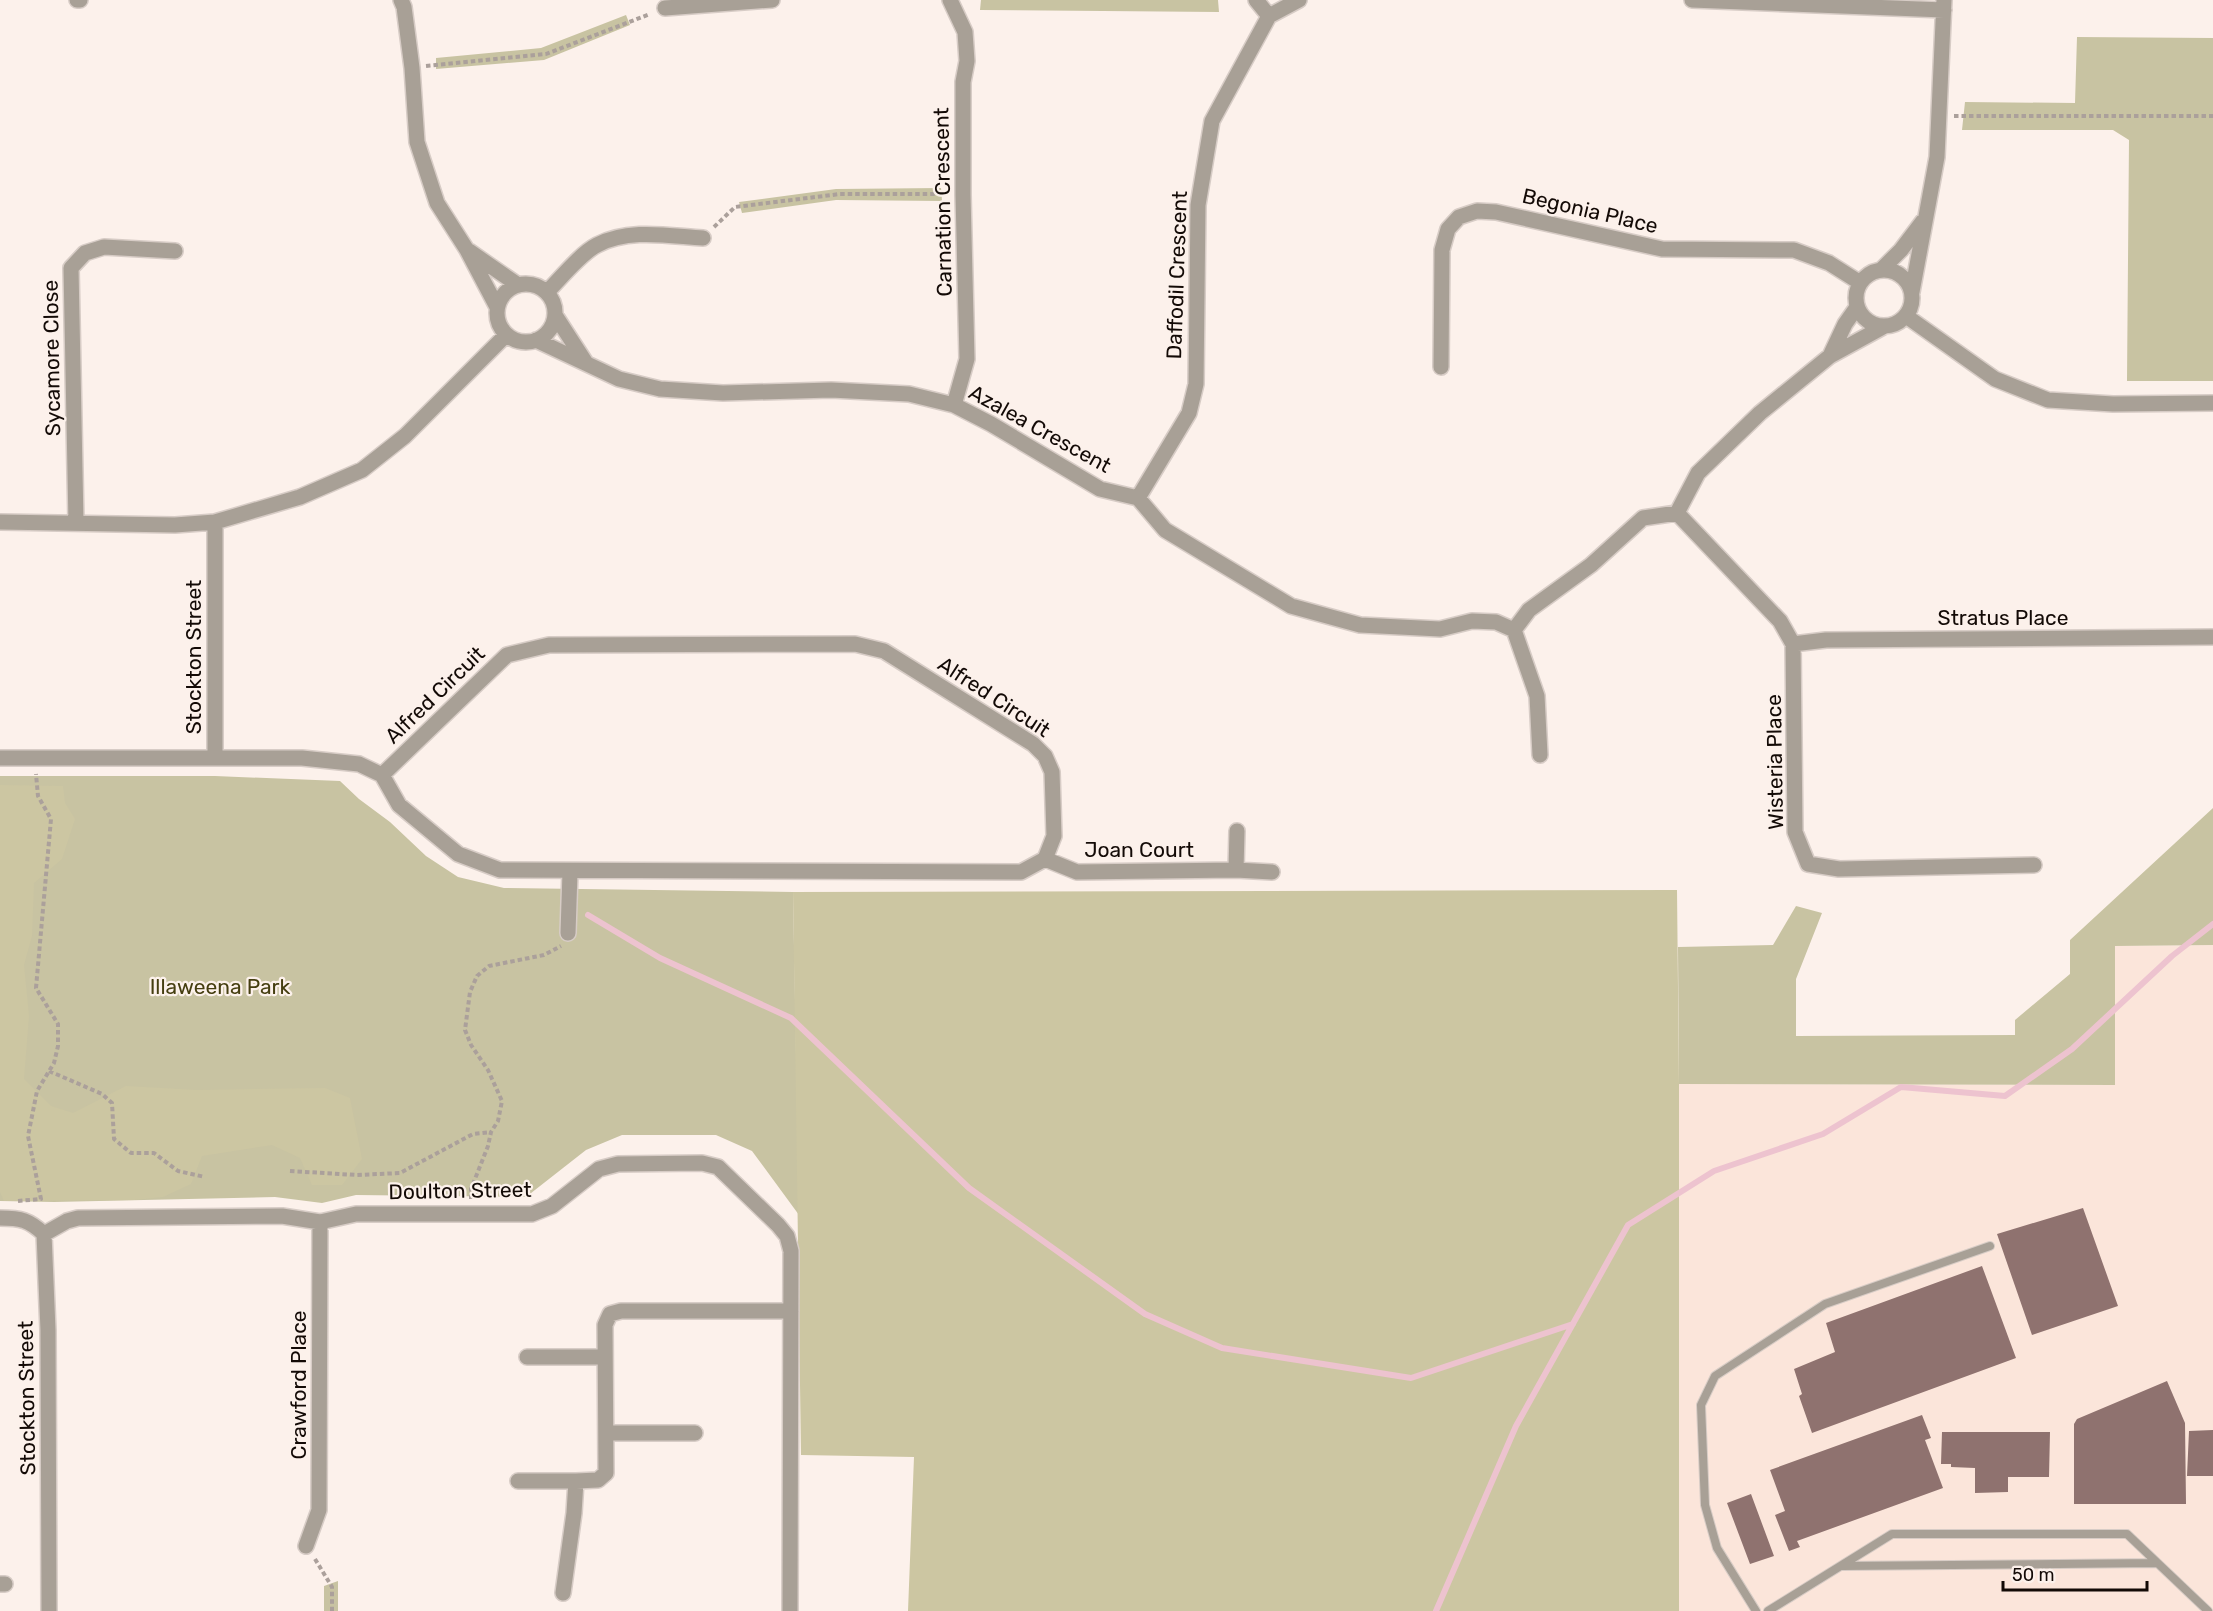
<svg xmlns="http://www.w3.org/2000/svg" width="2213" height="1611" viewBox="0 0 2213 1611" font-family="Rubik,sans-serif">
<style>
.built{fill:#fbe5da}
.green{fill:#c8c3a2}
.forest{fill:#ccc6a2}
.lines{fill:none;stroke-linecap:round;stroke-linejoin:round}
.stream{stroke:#edc3cf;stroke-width:6}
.building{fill:#8f726f}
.lane-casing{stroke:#d7ccc6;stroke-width:10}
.street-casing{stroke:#d7ccc6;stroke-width:18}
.path{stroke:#aba09b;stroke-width:4;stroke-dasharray:4.5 3;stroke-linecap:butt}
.lane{stroke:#a8a096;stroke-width:8}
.street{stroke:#a8a096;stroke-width:15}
.labels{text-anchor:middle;stroke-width:4.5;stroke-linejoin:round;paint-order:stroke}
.street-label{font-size:21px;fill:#130a06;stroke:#fcf1eb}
.park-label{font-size:21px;fill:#453e10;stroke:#fcf1eb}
</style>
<rect width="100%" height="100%" fill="#fcf1eb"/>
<path class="built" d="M 2213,945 L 2213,1611 L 1679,1611 L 1679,1084 L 2115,1085 L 2115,946 Z"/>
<path class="green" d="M 981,0 L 1218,0 L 1219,12 L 980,10 Z
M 626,15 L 630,25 L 544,60 L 436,69 L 436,58 L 541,48 Z
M 2077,37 L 2213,38 L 2213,381 L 2127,381 L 2129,140 L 2113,130 L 1962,130 L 1965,102 L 2075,103 Z
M 941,188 L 942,201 L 836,200 L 742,213 L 739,202 L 836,189 Z
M 0,776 L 215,776 L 340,781 L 359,799 L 390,822 L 426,856 L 458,877 L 504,888 L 793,892 L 799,1215 L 752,1151 L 716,1135 L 622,1135 L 586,1150 L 526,1197 L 356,1195 L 322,1203 L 275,1197 L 54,1202 L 0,1201 Z
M 2213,808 L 2213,945 L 2115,946 L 2115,1085 L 1679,1084 L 1678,947 L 1773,945 L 1796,906 L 1822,913 L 1796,979 L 1796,1036 L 2015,1035 L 2015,1020 L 2070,974 L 2070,940 Z
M 338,1581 L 338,1611 L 324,1611 L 324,1586 Z"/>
<path class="forest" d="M 0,785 L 63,786 L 65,803 L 75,819 L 62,859 L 34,883 L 32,936 L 24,965 L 29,1016 L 24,1079 L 51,1106 L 73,1113 L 126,1086 L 197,1090 L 325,1088 L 350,1098 L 362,1159 L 342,1185 L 312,1185 L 300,1158 L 272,1145 L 202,1156 L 191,1184 L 163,1197 L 135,1200 L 4,1201 L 0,1192 Z
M 1677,890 L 1679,1084 L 1679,1611 L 908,1611 L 914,1457 L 801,1455 L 793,892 Z"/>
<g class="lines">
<path class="stream" d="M 588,915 L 660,958 L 791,1018 L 969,1188 L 1145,1314 L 1222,1348 L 1411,1378 L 1573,1324
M 1436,1611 L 1516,1426 L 1628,1225 L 1714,1171 L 1823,1134 L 1901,1087 L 2005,1096 L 2072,1049 L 2172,956 L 2213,924"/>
</g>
<path class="building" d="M 2083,1208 L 2118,1306 L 2032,1335 L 1997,1234 Z
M 1982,1266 L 2016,1358 L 1812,1433 L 1799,1396 L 1802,1394 L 1794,1369 L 1835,1352 L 1826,1323 Z
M 2167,1381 L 2185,1423 L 2186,1504 L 2074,1504 L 2074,1424 L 2077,1419 Z
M 1922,1415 L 1931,1438 L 1925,1440 L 1943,1488 L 1797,1541 L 1800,1547 L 1789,1551 L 1775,1515 L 1785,1511 L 1770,1470 Z
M 2213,1430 L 2213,1476 L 2187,1476 L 2189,1431 Z
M 1942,1432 L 2050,1432 L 2049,1477 L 2008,1477 L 2008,1492 L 1975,1493 L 1975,1468 L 1951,1467 L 1951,1464 L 1941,1464 Z
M 1751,1494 L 1774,1556 L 1750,1564 L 1727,1503 Z"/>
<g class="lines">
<g class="lane-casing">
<path id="lane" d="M 1842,1566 L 2157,1563
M 1756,1611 L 1717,1548 L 1705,1505 L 1701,1405 L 1715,1376 L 1825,1304 L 1990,1246
M 1768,1611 L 1892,1534 L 2127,1534 L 2208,1611"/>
</g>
<g class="street-casing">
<path id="street" d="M 77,0 L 80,0
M 401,0 L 404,7 L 412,68 L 417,142 L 437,203 L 467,250 L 497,307
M 950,0 L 965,32 L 967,61 L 963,82 L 963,195 L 967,359 L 954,405
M 1256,0 L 1269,16
M 1692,0 L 1944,10
M 665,8 L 772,0
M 469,251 L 518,285
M 1882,269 L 1901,250 L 1923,221
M1856 298a28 28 0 1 1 56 0a28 28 0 1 1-56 0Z
M497 313a29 29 0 1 1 58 0a29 29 0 1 1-58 0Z
M 547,292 C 561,278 580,254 597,245 C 629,228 669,236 703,238
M 1912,292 L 1937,157 L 1944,0
M 555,315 L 586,363
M 1906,316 L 1995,379 L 2048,400 L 2113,404 L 2213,403
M 536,340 L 619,379 L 660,389 L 723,393 L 831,390 L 909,394 L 954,405 L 991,424 L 1100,489 L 1138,498 L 1165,530 L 1291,606 L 1360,625 L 1440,629 L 1472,621 L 1496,622 L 1514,630 L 1529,610 L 1591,565 L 1643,518 L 1677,513 L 1698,473 L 1760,413 L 1830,356 L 1883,327
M 1830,356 L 1845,324 L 1857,307
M 1441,367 L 1442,250 L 1448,229 L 1459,217 L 1477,211 L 1496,212 L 1662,249 L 1794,250 L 1829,263 L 1859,282
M 1138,498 L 1189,413 L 1196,384 L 1198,205 L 1212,121 L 1269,16 L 1299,0
M 1677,513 L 1780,621 L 1793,644 L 1795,832 L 1808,864 L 1839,869 L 2034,865
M 0,522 L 175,525 L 215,522 L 300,497 L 362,470 L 405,436 L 506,335
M 215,522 L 215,758
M 76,523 L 71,268 L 85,253 L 104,247 L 175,251
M 1514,630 L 1537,696 L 1540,755
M 1793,644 L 1826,640 L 2213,637
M 0,758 L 302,758 L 359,764 L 382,775 L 399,805 L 458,854 L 500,870 L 1021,872 L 1045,859 L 1054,836 L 1052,772 L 1045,756 L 1033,744 L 884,651 L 855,644 L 549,645 L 507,655 L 382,775
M 1237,831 L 1236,870 L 1272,872
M 1045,859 L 1077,872 L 1236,870
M 568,933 L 570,872
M 0,1218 C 21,1218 29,1220 44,1234 L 48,1330 L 49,1611
M 44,1234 L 67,1221 L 78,1218 L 282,1216 L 320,1222 L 356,1214 L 532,1214 L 552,1206 L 599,1169 L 618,1164 L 702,1163 L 718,1167 L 778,1225 L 787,1236 L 791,1251 L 790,1611
M 527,1357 L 605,1357
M 606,1433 L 695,1433
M 518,1481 L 576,1481
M 306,1546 L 319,1510 L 320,1222
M 0,1584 L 5,1584
M 563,1593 L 574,1513 L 576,1481 L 598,1480 L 606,1473 L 605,1325 L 610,1314 L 621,1311 L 791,1311"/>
</g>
<path class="path" d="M 426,66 L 546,54 L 650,14
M 1954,116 L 2213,116
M 714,227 L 735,207 L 840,194 L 947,194
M 49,1071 L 102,1094 L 112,1103 L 114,1139 L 131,1153 L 154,1153 L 178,1171 L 205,1177
M 290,1171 L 357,1175 L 400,1173 L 473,1134 L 491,1132
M 471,1199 L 471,1189 L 488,1146 L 491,1132 L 498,1121 L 502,1101 L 488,1070 L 471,1045 L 465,1030 L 470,992 L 477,976 L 489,966 L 544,955 L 561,946
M 18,1201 L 41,1199 L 28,1136 L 37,1091 L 54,1063 L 58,1046 L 58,1024 L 36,988 L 51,819 L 38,796 L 36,774
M 315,1559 L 332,1587 L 332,1611"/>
<use href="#lane" class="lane"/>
<use href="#street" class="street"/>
</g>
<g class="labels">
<g class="street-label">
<text transform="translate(943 202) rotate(-91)" y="7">Carnation Crescent</text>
<text transform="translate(1590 211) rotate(13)" y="7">Begonia Place</text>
<text transform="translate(1177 275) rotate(-88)" y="7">Daffodil Crescent</text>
<text transform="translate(52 358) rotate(-91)" y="7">Sycamore Close</text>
<text transform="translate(1040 429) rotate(29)" y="7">Azalea Crescent</text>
<text x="2003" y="625">Stratus Place</text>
<text transform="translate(194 657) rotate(-90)" y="7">Stockton Street</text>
<text transform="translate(435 695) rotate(-44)" y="7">Alfred Circuit</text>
<text transform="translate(994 697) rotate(33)" y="7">Alfred Circuit</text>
<text transform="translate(1775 762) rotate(-91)" y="7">Wisteria Place</text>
<text x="1139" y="857">Joan Court</text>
<text transform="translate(460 1191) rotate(-1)" y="7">Doulton Street</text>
<text transform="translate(299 1385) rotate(-90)" y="7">Crawford Place</text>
<text transform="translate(27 1398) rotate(-91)" y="7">Stockton Street</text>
</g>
<g class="park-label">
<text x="220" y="994">Illaweena Park</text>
</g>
</g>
<path d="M2003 1581v9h144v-9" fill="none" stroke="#130a06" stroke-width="3"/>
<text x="2012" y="1581" font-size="18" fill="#130a06" stroke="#fcf1eb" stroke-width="4.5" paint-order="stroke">50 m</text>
</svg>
